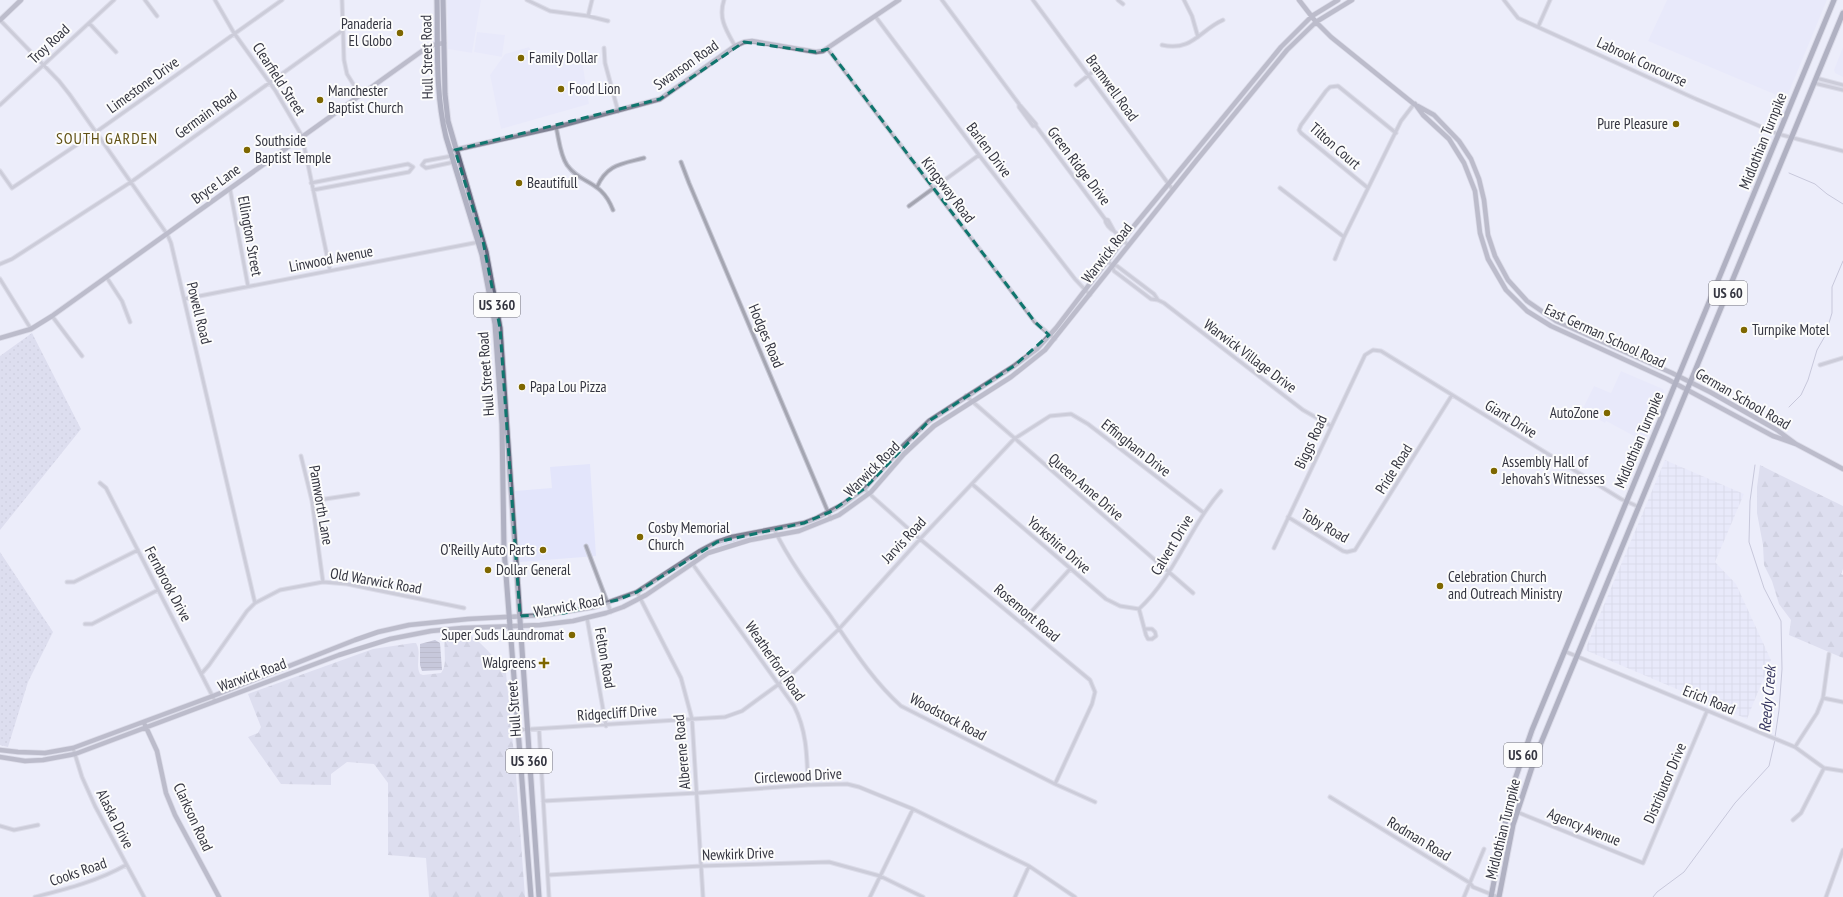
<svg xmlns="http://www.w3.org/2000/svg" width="1843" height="897" viewBox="0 0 1843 897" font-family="'PT Sans Narrow',sans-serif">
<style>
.built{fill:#e3e5fb}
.industrial{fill:url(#industrial-grid)}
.grass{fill:url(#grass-dots)}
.forest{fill:url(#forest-firs)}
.water{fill:url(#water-rules)}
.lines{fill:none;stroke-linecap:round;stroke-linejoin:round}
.stream{stroke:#999bb6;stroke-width:1}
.street-casing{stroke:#c7c8d5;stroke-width:5}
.secondary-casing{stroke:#c7c8d5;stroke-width:6}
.primary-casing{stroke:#c7c8d5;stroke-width:7}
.street{stroke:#a4a5b1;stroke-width:3}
.secondary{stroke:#808193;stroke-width:4.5}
.primary{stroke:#66687e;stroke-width:5}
.marked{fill:none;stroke:#0f766e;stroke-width:3;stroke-dasharray:8 5;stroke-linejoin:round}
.poi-dot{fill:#7e6700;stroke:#fcfcfc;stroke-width:1.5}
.labels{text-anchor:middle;stroke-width:4;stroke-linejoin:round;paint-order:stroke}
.shield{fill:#fcfcfc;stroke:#707178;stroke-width:1}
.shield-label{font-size:14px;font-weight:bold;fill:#343540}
.poi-label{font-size:15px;fill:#343540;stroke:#fcfcfc;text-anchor:start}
.street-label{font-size:15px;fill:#343540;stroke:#fcfcfc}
.neighbourhood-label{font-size:16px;letter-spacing:1px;fill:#615114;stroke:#fcfcfc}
.water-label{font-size:16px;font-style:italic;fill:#383861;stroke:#fcfcfc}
</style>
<defs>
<pattern id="industrial-grid" width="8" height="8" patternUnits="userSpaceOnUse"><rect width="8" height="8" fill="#e3e5fb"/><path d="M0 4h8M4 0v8" fill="none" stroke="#c3c5d8"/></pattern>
<pattern id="grass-dots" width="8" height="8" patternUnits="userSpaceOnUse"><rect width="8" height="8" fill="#cacce3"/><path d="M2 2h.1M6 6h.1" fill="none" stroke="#aeb0c4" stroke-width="1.8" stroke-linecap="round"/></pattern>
<pattern id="forest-firs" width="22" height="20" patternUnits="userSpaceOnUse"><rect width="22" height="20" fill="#cacce3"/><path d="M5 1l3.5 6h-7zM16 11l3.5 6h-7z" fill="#aeb0c4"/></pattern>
<pattern id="water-rules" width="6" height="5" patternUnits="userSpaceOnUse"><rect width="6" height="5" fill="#999bb6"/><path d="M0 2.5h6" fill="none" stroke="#7e7f95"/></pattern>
</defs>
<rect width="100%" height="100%" fill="#ecedfa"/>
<path class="built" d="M 447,0 L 481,0 L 472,53 L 448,49 Z
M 1667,0 L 1827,0 L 1786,99 L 1648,41 Z
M 477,32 L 505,35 L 502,57 L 474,52 Z
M 529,47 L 538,64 L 581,54 L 589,104 L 501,129 L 490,75 L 505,54 Z
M 1843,47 L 1843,77 L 1835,73 L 1834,70 Z
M 1621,371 L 1663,389 L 1665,395 L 1645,442 L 1606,421 L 1605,423 L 1582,410 L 1594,386 L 1611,393 Z
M 590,464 L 596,556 L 520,562 L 515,491 L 552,488 L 550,467 Z"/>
<path class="industrial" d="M 1665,460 L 1744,494 L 1715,562 L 1736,584 L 1771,660 L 1747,719 L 1585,650 Z"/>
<path class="grass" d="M 32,333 L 81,429 L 0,530 L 0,356 Z
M 770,533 L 769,535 L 737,541 L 714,548 C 727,538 753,532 770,533 Z
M 0,552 L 53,632 L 28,682 L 8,747 L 0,745 Z"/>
<path class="forest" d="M 1760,465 L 1843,506 L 1843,569 L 1841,574 L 1843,575 L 1843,658 L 1789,635 L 1791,620 L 1779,604 L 1772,581 L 1764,565 L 1763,545 L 1757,513 L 1757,487 Z
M 471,636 C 478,639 503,666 506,673 L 516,775 L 525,897 L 429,897 L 426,858 L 388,855 L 388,783 L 374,764 L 347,762 L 331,774 L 331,785 L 281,784 L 248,737 L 258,733 L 261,727 L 248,694 L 373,649 L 413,643 L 416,643 C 422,652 415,664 420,674 L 423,675 L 441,673 C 448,665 443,649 445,639 Z"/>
<path class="water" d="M 435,640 L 440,643 L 442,670 L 422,671 L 420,665 L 420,644 Z"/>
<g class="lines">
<path class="stream" d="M 1789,173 L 1815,184 L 1827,194 L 1843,204
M 1789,407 L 1801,395 L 1808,380 L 1817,350 L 1825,336 L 1832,313 L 1832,287 L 1843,261
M 1755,465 L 1750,501 L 1749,542 L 1764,588 L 1781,621 L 1782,669 L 1779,710 L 1775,737
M 1653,897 L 1657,892 L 1684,872 L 1735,803 L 1769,766 L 1775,740"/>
<g class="street-casing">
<path id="street" d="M 145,0 L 157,16
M 215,0 L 234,33 L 275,90 L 302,136 L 330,270
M 342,0 L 344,60 L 347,74 L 360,95
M 527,0 L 550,11 L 588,16 L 608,21
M 724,0 C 718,18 726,30 735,46
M 942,0 L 1019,104 L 1036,124 L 1036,126 L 1105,219 L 1108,220 L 1114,231
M 1033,0 L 1173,190
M 1118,0 L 1123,4
M 1184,0 L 1192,16 L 1198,37
M 1504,0 L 1518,18 L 1696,99 L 1778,134 L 1843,151
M 588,16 L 592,0
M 875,16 L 979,155 L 1075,279 L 1090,295
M 0,20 L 59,81 L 70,95 L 167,234 L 171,243 L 255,603
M 89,23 L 116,52
M 1538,27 L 1550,0
M 1162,45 C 1192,52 1200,30 1223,20
M 604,48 L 605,63 L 618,111
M 828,49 L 1035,322 L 1055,339
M 1816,78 L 1843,85
M 1814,83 L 1843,90
M 1076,85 L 1094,71
M 1019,104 L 1019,107 L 1033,126 L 1036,126
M 0,105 L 114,0
M 556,127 C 559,139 560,155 567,165 C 581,185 601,179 613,210
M 454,162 L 426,168 L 422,165 L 425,161 L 457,155
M 681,162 L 689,183 L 831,519
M 0,171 L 12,188 L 96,132 L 282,0
M 311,183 L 408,164 L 413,167 L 409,172 L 313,190
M 597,187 C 607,164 622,164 644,158
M 1280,188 L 1344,237
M 1368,188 L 1301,133 L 1299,130 L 1301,125 L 1326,91 L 1330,87 L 1338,86 L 1396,133
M 230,189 L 248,286
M 909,206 L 979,155
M 1105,219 C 1105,224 1110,229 1114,231 L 1128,245
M 1335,259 L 1344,237 L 1401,121 L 1414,104
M 1107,261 L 1112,265 L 1117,266 L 1154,294 L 1158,300
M 0,264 L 12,259 L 131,182 L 343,30
M 1112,265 L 1114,271 L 1151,299 L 1158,300 L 1164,303 L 1303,410 L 1331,426
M 107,278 L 122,301 L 130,322
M 0,279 L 31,329
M 184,299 L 479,242
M 52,316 L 82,356
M 1820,365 L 1843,358
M 966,396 L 1193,593
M 301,456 L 312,501 L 323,582
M 100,483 L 106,488 L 215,701
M 972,484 L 1106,599 L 1120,606 L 1139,609
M 864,489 L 920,539 L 1090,680 L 1095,692 L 1092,704 L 1055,784
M 312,501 L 358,494
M 1288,517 L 1343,551 L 1347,552 L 1355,550 L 1452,395
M 774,529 C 789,560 809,587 829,614 C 851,646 872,680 901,706 L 1055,784 L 1095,802
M 586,546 L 611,612
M 1274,548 L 1365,355 L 1373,350 L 1381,351 L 1621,499 L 1639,507
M 694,562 L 694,566 L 794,706 C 807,731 807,757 808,785
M 67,582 L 74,582 L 138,550
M 637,592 L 681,678 L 692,719 L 703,897
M 1139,609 C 1175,576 1189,527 1221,491
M 1139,609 L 1146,635 L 1148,639 L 1152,639 L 1156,636 L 1155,632 L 1152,629 L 1145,629
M 587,618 L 606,726
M 1022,622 L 1070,569
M 85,624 L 92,624 L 158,590
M 1564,651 L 1795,747 L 1824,768 L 1843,771
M 202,673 L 209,665 L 247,611 L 255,603 L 280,590 L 323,582 L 347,584 L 464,608
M 1823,698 L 1843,702
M 539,729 L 549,897
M 517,730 L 725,717 L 742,711 L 790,676 L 839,629 L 920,539 L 1014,439 L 1050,416 L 1071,414 L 1088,424 L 1204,513
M 1795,747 L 1817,713 L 1823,698 L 1829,654
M 73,748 L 82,777 L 95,806 L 144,897
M 1330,797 L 1470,883 L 1473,887 L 1498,897
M 543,801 L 697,793 L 808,785 L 847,784 L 859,787 L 913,809 L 1029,866 L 1075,897
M 1517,812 L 1643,863 L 1707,711
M 1793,820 L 1801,813 L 1824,768
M 0,826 L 14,830 L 38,825
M 548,875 L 701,866 L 829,862 L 880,876 L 923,897
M 35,897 C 66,889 98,881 126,865
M 870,897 L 913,809
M 1015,897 L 1029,866
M 1464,897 L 1484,849
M 1826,897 L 1843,850"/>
</g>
<g class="secondary-casing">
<path id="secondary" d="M 1299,0 L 1316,22 L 1331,37 L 1414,104 L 1434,115 L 1459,141 L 1471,159 L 1479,179 L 1484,200 L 1488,235 L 1495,256 L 1508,280 L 1527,301 L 1556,321 L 1672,373 L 1710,392 L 1777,430 L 1796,444
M 0,20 L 21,0
M 1415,104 L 1423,115 L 1449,139 L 1464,163 L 1475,191 L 1480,233 L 1488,259 L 1506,290 L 1527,311 L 1551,326 L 1667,379 L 1773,436 L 1796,444 L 1843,469
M 454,150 L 556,127 L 660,99 L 735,46 L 744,42 L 752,41 L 816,52 L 823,51 L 899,0
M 0,338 L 31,329 L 52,316 L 422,51 L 433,45 L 444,43
M 145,725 L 157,751 L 166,793 L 175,815 L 219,897
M 0,750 L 18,752 L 45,753 L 73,748 L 213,696 L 355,640 L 378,632 L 409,625 L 468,619 L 546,615 L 595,607 L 637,592 L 700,551 L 717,542 L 732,537 L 804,523 L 817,518 L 842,505 L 865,488 L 904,445 L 929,421 L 1014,366 L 1037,349 L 1056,328 L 1134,226 L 1281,47 L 1312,16 L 1338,0
M 0,757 L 25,761 L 43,760 L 75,754 L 339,655 L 390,639 L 431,631 L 462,628 L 540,625 L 573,621 L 606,613 L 623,607 L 646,595 L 708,553 L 750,540 L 799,531 L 839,515 L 871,492 L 904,454 L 934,426 L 1011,377 L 1045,350 L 1196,161 L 1287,50 L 1316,22 L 1352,0"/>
</g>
<g class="primary-casing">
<path id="primary" d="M 437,0 C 438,46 435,92 446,137 L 482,255 L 495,324 L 502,424 L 504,549 L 531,897
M 443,0 L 445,94 L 448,121 L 486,252 L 500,328 L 539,897
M 1491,897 L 1512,788 L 1532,730 L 1834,0
M 1499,897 L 1513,825 L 1536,755 L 1843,13"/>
</g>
<use href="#street" class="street"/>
<use href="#secondary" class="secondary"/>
<use href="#primary" class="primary"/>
</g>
<path d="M0 0H1843V897H0ZM 744,42 L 816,52 L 828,49 L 1035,322 L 1049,335 L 1014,366 L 929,421 L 865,488 L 830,512 L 804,523 L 717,542 L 637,592 L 617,600 L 564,613 L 520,616 L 500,328 L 483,241 L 455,150 L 660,99 Z" fill="#ecedfa" fill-opacity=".55" fill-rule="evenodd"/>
<path class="marked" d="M 744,42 L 816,52 L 828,49 L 1035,322 L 1049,335 L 1014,366 L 929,421 L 865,488 L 830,512 L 804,523 L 717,542 L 637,592 L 617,600 L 564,613 L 520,616 L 500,328 L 483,241 L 455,150 L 660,99 Z"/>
<g class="poi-dot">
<circle cx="400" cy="33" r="4"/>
<circle cx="521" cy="58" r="4"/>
<circle cx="561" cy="89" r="4"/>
<circle cx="320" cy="100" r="4"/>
<circle cx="1676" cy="124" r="4"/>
<circle cx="247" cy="150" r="4"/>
<circle cx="519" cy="183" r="4"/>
<circle cx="1744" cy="330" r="4"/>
<circle cx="522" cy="387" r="4"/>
<circle cx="1607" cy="413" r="4"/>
<circle cx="1494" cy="471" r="4"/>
<circle cx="640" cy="537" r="4"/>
<circle cx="543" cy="550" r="4"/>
<circle cx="488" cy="570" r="4"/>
<circle cx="1440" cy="586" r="4"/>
<circle cx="572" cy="635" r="4"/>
<path d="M542 657h4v4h4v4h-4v4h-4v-4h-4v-4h4z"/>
</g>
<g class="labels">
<g class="shield">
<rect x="1709" y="281" width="38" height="24" rx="3"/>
<rect x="474" y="293" width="46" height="24" rx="3"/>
<rect x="1504" y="743" width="38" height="24" rx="3"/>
<rect x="506" y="749" width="46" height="24" rx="3"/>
</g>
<g class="shield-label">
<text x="1728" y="298">US 60</text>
<text x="497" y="310">US 360</text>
<text x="1523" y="760">US 60</text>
<text x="529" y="766">US 360</text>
</g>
<g class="poi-label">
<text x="392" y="29" text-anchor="end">Panaderia<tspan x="392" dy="17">El Globo</tspan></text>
<text x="529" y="63">Family Dollar</text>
<text x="569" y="94">Food Lion</text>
<text x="328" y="96">Manchester<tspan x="328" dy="17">Baptist Church</tspan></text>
<text x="1668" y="129" text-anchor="end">Pure Pleasure</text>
<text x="255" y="146">Southside<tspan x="255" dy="17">Baptist Temple</tspan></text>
<text x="527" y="188">Beautifull</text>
<text x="1752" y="335">Turnpike Motel</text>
<text x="530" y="392">Papa Lou Pizza</text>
<text x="1599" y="418" text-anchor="end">AutoZone</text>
<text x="1502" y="467">Assembly Hall of<tspan x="1502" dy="17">Jehovah's Witnesses</tspan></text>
<text x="648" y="533">Cosby Memorial<tspan x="648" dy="17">Church</tspan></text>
<text x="535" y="555" text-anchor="end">O'Reilly Auto Parts</text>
<text x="496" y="575">Dollar General</text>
<text x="1448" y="582">Celebration Church<tspan x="1448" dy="17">and Outreach Ministry</tspan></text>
<text x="564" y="640" text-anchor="end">Super Suds Laundromat</text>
<text x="536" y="668" text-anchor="end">Walgreens</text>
</g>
<g class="street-label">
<text transform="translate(49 44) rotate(-43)" y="5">Troy Road</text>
<text transform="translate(427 57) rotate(-91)" y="5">Hull Street Road</text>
<text transform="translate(1642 62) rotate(25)" y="5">Labrook Concourse</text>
<text transform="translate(686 65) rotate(-35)" y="5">Swanson Road</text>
<text transform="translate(279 79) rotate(57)" y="5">Clearfield Street</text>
<text transform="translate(143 85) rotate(-36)" y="5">Limestone Drive</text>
<text transform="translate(1112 88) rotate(54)" y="5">Bramwell Road</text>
<text transform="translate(206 114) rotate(-36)" y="5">Germain Road</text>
<text transform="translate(1763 141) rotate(-68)" y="5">Midlothian Turnpike</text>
<text transform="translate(1335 146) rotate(41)" y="5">Tilton Court</text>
<text transform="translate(989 150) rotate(53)" y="5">Barlen Drive</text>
<text transform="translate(1079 166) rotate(53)" y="5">Green Ridge Drive</text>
<text transform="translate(216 184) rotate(-36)" y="5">Bryce Lane</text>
<text transform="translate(948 190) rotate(53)" y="5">Kingsway Road</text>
<text transform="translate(250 236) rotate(80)" y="5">Ellington Street</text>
<text transform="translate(1107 253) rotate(-52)" y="5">Warwick Road</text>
<text transform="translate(331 259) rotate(-11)" y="5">Linwood Avenue</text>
<text transform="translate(199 313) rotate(76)" y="5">Powell Road</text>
<text transform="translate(766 336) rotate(67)" y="5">Hodges Road</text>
<text transform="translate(1605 336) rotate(25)" y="5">East German School Road</text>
<text transform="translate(1250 356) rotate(37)" y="5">Warwick Village Drive</text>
<text transform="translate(486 374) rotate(-94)" y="5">Hull Street Road</text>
<text transform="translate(1743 399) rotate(30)" y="5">German School Road</text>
<text transform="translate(1511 419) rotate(32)" y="5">Giant Drive</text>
<text transform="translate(1639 440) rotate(-67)" y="5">Midlothian Turnpike</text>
<text transform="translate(1311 442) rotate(-65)" y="5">Biggs Road</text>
<text transform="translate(1136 448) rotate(38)" y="5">Effingham Drive</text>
<text transform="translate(872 469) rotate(-45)" y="5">Warwick Road</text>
<text transform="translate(1394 469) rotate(-58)" y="5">Pride Road</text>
<text transform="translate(1086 487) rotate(41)" y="5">Queen Anne Drive</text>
<text transform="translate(321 505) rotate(80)" y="5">Pamworth Lane</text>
<text transform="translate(1325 526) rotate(30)" y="5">Toby Road</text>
<text transform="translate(904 540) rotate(-47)" y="5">Jarvis Road</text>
<text transform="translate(1059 545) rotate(41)" y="5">Yorkshire Drive</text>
<text transform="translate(1172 545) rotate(-59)" y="5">Calvert Drive</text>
<text transform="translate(376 581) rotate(10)" y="5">Old Warwick Road</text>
<text transform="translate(168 584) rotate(62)" y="5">Fernbrook Drive</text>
<text transform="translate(569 606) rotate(-10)" y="5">Warwick Road</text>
<text transform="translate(1027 613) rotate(40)" y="5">Rosemont Road</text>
<text transform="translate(605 658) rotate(80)" y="5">Felton Road</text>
<text transform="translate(775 661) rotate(55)" y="5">Weatherford Road</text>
<text transform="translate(252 675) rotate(-20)" y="5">Warwick Road</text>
<text transform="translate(1709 700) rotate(22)" y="5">Erich Road</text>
<text transform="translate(514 709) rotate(-94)" y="5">Hull Street</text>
<text transform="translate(617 713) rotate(-4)" y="5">Ridgecliff Drive</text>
<text transform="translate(948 717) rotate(28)" y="5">Woodstock Road</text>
<text transform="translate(682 752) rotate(-95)" y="5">Alberene Road</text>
<text transform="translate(798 776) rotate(-3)" y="5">Circlewood Drive</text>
<text transform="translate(1665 783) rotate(-67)" y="5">Distributor Drive</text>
<text transform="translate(193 817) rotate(65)" y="5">Clarkson Road</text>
<text transform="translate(115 819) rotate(63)" y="5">Alaska Drive</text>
<text transform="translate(1584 827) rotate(22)" y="5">Agency Avenue</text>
<text transform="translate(1503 829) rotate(-76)" y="5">Midlothian Turnpike</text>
<text transform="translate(1419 839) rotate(31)" y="5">Rodman Road</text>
<text transform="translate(738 854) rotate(-2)" y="5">Newkirk Drive</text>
<text transform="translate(78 872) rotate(-19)" y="5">Cooks Road</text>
</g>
<g class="neighbourhood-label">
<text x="107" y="144">SOUTH GARDEN</text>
</g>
<g class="water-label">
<text transform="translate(1767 699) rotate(-85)" y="6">Reedy Creek</text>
</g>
</g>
</svg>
